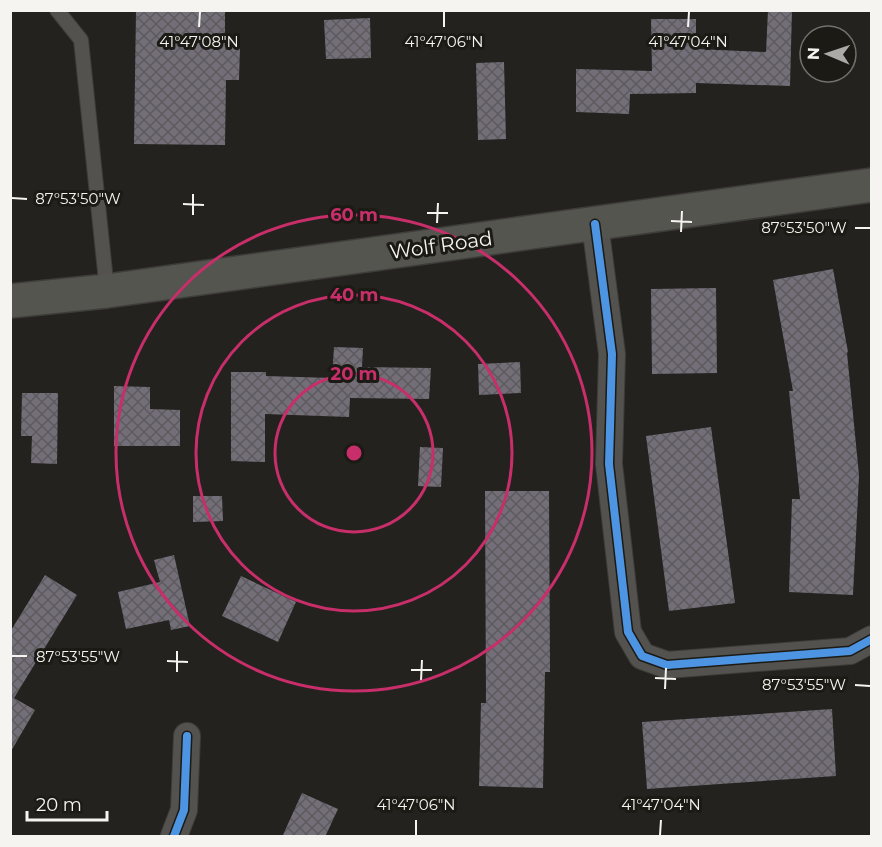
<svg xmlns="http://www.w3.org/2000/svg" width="882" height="847" viewBox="0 0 882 847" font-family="Montserrat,sans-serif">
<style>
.building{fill:url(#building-cross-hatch)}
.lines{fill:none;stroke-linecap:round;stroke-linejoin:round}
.service-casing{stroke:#3e3d3a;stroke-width:16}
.minor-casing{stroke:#3e3d3a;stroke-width:28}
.secondary-casing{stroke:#3e3d3a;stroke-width:36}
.service{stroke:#53524f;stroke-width:14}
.minor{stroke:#53524f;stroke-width:26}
.secondary{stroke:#55554f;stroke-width:33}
.cycleway-casing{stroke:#1b1a14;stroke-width:11}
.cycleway{stroke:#4d94e3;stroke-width:8}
.ticks{fill:none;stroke:#f5f4f0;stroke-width:2}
.ring{fill:none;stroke:#c72e6a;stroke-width:3}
.labels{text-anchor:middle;stroke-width:6;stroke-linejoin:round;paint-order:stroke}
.street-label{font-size:20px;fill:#f5f4f0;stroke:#1b1a14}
.ticks-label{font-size:15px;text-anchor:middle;fill:#f5f4f0;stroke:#1b1a14;stroke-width:6;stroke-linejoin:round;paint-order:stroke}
.centre{fill:#c72e6a;stroke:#1b1a14;stroke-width:3}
.ring-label{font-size:18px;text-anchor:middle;font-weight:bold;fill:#c72e6a;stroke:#1b1a14;stroke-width:6;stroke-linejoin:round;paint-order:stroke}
</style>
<defs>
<pattern id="building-cross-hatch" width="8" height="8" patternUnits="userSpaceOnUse" patternTransform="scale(1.5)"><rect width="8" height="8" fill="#746e79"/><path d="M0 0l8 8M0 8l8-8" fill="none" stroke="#5d5a5e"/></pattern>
</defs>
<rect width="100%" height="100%" fill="#23221e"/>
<path class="building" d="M 136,10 L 225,10 L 225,46 L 240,47 L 239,80 L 226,80 L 225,145 L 134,144 Z
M 768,10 L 792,10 L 790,86 L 696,83 L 696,93 L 630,94 L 629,114 L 576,112 L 576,69 L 652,71 L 651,19 L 696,19 L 696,49 L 766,52 Z
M 370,18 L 371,58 L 326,59 L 324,20 Z
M 504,62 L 506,139 L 478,140 L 476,63 Z
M 833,269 L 848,352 L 847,353 L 859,475 L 853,595 L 789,592 L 792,499 L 800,499 L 789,391 L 793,391 L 773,280 Z
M 716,288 L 717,373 L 652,374 L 651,289 Z
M 334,347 L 363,348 L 362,367 L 431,368 L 429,399 L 350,398 L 349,417 L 265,414 L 265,462 L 231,461 L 231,372 L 266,372 L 266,376 L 332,378 Z
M 520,362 L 521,393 L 479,395 L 478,364 Z
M 114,386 L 150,387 L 150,409 L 180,410 L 180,446 L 114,446 Z
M 22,393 L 58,393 L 57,464 L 31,463 L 32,436 L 21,436 Z
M 711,427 L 735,603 L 669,611 L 646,436 Z
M 420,447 L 443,448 L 441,487 L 418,486 Z
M 485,491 L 549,491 L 550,672 L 545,672 L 543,788 L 479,786 L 481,703 L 486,703 Z
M 193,496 L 222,496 L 223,521 L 193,522 Z
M 174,555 L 190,626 L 171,630 L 169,620 L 126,629 L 118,592 L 160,582 L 154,560 Z
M 45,575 L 77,595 L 14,698 L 35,710 L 10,753 L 10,632 Z
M 241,576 L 296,602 L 278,642 L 222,616 Z
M 832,709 L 836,776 L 647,789 L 642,722 Z
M 302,793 L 338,809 L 325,837 L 282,837 Z"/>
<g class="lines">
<g class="service-casing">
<path id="service" d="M 57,10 L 81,40 L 107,291"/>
</g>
<g class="minor-casing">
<path id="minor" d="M 595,224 L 612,354 L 609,464 L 628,632 L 642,656 L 667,665 L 850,651 L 872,639
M 174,836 L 184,810 L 187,736"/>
</g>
<g class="secondary-casing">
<path id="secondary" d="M 10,301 L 107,291 L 872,185"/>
</g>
<use href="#service" class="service"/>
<use href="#minor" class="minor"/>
<use href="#secondary" class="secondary"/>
<g class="cycleway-casing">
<path id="cycleway" d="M 595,224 L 612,354 L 609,464 L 628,632 L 642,656 L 667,665 L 850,651 L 872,639
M 174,836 L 184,810 L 187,736"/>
</g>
<use href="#cycleway" class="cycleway"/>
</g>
<path class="ticks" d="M 199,27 L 200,12M 444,27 L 444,12M 688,27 L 689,12M 12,198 L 27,199M 183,204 L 204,205M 427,213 L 448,213M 193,215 L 193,194M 671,221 L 692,222M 437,223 L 438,203M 855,228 L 870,228M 681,232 L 682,211M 12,656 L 27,656M 167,661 L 188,662M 411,670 L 432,670M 177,672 L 177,651M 655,678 L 676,679M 421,681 L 422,660M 855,685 L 870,686M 665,689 L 666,668M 416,835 L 416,820M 660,835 L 661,820"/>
<g class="ring">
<circle cx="354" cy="453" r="79"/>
<circle cx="354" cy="453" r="158"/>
<circle cx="354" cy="453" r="238"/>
</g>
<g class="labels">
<g class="street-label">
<text transform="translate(441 245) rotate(-8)" y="7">Wolf Road</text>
</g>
</g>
<g class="ticks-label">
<text x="199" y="47">41°47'08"N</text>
<text x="444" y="47">41°47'06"N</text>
<text x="688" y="47">41°47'04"N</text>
<text x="78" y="204">87°53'50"W</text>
<text x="804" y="233">87°53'50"W</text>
<text x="78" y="662">87°53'55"W</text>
<text x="804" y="690">87°53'55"W</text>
<text x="416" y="810">41°47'06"N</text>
<text x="661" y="810">41°47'04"N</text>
</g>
<circle cx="354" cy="453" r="9" class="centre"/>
<g class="ring-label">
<text x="354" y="221">60 m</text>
<text x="354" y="301">40 m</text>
<text x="354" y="380">20 m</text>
</g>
<rect width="882" height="847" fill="none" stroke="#f5f4f0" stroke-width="24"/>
<g transform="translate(828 54) rotate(272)"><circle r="28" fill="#1b1a14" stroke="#72716c" stroke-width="1.5"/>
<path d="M0-4.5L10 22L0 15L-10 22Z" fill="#acaaa6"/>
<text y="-9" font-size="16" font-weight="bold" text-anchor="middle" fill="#f5f4f0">N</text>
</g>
<path d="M27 811v9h80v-9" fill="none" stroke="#f5f4f0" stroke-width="3"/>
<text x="36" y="811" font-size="18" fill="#f5f4f0" stroke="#1b1a14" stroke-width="4.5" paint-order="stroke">20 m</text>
</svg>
